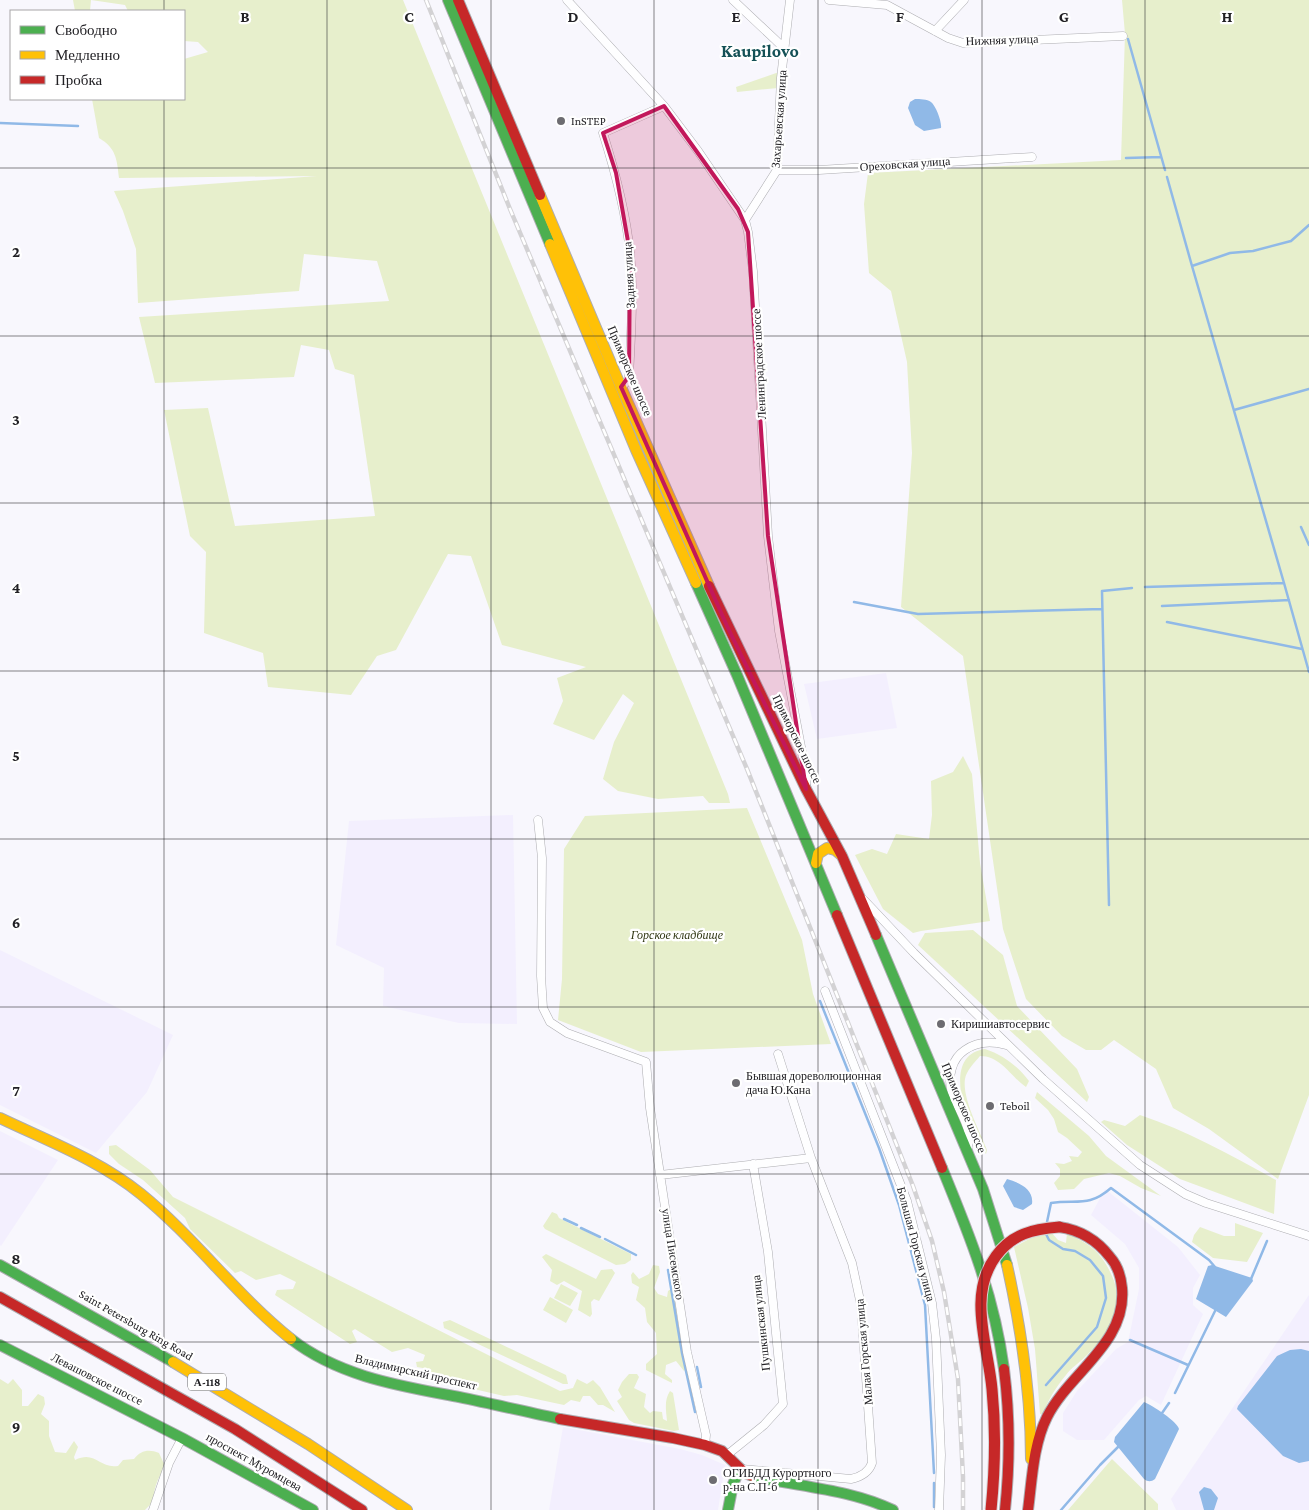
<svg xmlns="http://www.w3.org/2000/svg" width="1309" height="1510" viewBox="0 0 1309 1510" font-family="'Crimson Pro',serif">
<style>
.industrial{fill:#f3effe}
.green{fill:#e7efcc}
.water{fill:#90b9e7}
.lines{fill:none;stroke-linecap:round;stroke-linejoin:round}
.stream{stroke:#90b9e7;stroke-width:2.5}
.street-casing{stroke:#adadb1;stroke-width:9}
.fast-casing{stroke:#adadb1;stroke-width:12}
.slow-casing{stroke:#adadb1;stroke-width:12}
.jam-casing{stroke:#adadb1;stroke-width:12}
.street{stroke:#fefeff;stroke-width:8}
.fast{stroke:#4caf50;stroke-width:10}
.slow{stroke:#ffc107;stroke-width:10}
.jam{stroke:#c62828;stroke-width:10}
.rail-casing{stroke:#d3d2d4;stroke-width:4.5}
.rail{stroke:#fff;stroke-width:2.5;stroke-dasharray:8;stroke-linecap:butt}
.jam-bridge-casing{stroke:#d5d4d7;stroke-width:13;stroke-linecap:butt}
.jam-bridge{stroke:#c62828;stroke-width:11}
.marked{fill:#c2185b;fill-opacity:0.2;stroke:#c2185b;stroke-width:4;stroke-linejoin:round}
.grid{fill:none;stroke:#222125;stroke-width:1;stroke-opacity:0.55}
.poi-dot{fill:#6d6c71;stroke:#fff;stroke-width:2}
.labels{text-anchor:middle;stroke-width:4.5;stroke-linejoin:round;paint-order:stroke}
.shield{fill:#fff;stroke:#646466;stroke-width:1}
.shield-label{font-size:11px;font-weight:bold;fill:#222125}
.street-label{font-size:12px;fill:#222125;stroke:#fff}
.poi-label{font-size:12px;fill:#222125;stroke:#fff;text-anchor:start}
.park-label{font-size:12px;font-style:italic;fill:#303713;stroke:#fff}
.district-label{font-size:18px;font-weight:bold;fill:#145156;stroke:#fff}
.grid-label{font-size:16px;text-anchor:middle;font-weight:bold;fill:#222125;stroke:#fff;stroke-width:4.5;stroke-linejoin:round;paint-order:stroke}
</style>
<rect width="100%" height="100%" fill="#f8f7fd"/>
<path class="industrial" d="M 886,673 L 897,728 L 817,739 L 804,684 Z
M 513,815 L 517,1024 L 459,1023 L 383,1006 L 384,968 L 336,945 L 349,821 Z
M 0,950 L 173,1035 L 147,1092 L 96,1153 L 0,1105 Z
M 0,1131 L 58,1160 L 1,1246 L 0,1245 Z
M 1105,1189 L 1178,1247 L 1200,1275 L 1193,1288 L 1193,1305 L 1203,1314 L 1161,1405 L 1146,1396 L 1139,1400 L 1104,1440 L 1077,1440 L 1063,1431 L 1063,1413 L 1077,1391 L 1116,1349 L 1128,1342 L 1139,1289 L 1139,1268 L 1125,1244 L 1091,1215 Z
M 1309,1295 L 1309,1510 L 1176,1510 L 1171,1499 Z
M 563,1427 L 680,1449 L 702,1455 L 725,1465 L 718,1510 L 549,1510 Z"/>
<path class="green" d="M 73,0 L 403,0 L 728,794 L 730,803 L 709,803 L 703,796 L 658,799 L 618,791 L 603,779 L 614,742 L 634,703 L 623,694 L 594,740 L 553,724 L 563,701 L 557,678 L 586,667 L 502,645 L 471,556 L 448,554 L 396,650 L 377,656 L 351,695 L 268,687 L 263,653 L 204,633 L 206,552 L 190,536 L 164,410 L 208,408 L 235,526 L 375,516 L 354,375 L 335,369 L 329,350 L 301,345 L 294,377 L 155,383 L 139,317 L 389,301 L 377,261 L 304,254 L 299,291 L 138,303 L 136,249 L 123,211 L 114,191 L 317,176 L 119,178 C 117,159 116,148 99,138 L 92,99 L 184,99 L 184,59 L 208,52 L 198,42 L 184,41 L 184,11 L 128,11 L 125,5 L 91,0 L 90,11 L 75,11 Z
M 1122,0 L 1309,0 L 1309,1095 L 1278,1179 L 1209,1129 L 1173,1108 L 1156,1069 L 1114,1040 L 1101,1050 L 1086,1050 L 1062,1036 L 1026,999 L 1003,929 L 963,656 L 901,607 L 912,453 L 907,362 L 891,291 L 869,273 L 864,204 L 868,173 L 1121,160 L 1125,34 Z
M 779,72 L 778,88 L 737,92 L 736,87 Z
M 963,756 L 972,774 L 980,863 L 990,921 L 921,931 L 913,933 L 883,909 L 855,855 L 872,849 L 887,854 L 896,834 L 929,839 L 932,815 L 931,781 L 953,772 Z
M 747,808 L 802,940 L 813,994 L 831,1044 L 641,1052 L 558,1020 L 562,979 L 564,849 L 585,816 Z
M 973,930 L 1003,955 L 1017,1006 L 1077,1069 L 1089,1097 L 1087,1102 L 918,945 L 925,933 Z
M 985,1049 C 1003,1055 1018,1066 1029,1081 L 1026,1087 C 1011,1077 1001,1056 980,1056 C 975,1062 966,1071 965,1079 C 962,1099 980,1131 987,1150 L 986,1154 C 969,1132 938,1055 985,1049 Z
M 1037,1092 L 1089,1136 L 1106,1156 L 1161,1196 L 1141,1188 L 1120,1176 L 1109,1173 L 1084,1179 L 1074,1189 L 1058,1190 L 1054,1183 L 1060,1176 L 1060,1169 L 1055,1163 L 1064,1164 L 1072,1161 L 1069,1156 L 1078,1157 L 1082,1152 L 1067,1138 L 1058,1132 L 1054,1119 L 1048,1110 L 1035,1098 Z
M 1140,1115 C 1188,1131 1232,1156 1276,1180 L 1274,1214 L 1180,1179 L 1127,1145 L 1101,1122 L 1104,1120 L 1125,1126 Z
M 116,1145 L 150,1170 L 173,1197 L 560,1391 L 573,1388 L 577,1379 L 587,1384 L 593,1380 L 600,1387 L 615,1412 L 603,1405 L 598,1405 L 590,1396 L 583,1396 L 580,1402 L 571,1400 L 564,1405 L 517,1395 L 504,1396 L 426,1378 L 428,1369 L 417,1367 L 416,1362 L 423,1361 L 425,1355 L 408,1348 L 392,1352 L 355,1329 L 352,1331 L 357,1342 L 350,1344 L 275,1295 L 277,1290 L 293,1289 L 296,1282 L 280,1274 L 256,1280 L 241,1271 L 235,1273 L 190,1229 L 185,1218 L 143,1180 L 119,1164 L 109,1154 L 109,1146 Z
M 552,1212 L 557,1214 L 559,1218 L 631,1254 L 631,1260 L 625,1264 L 616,1265 L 545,1229 L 543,1226 Z
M 1235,1223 L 1263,1233 L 1247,1262 L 1213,1258 L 1192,1242 L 1194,1235 L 1200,1227 L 1224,1236 L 1235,1236 Z
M 1051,1232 L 1058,1240 L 1066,1243 L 1067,1233 C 1090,1245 1101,1251 1112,1276 C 1126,1306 1107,1336 1085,1357 C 1079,1363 1071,1368 1066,1375 C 1056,1387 1048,1400 1043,1414 L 1040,1414 L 1035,1349 L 1028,1308 L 1014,1247 L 1035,1236 Z
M 546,1254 L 596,1279 L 601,1270 L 612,1269 L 615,1273 L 599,1301 L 594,1299 L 591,1302 L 592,1314 L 590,1317 L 578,1310 L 582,1291 L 564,1281 L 557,1285 L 550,1281 L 552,1270 L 542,1257 Z
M 653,1265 L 659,1266 L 660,1272 L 654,1288 L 658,1294 L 667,1297 L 668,1291 L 672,1288 L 675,1292 L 687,1368 L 684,1371 L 676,1361 L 666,1365 L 665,1374 L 672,1380 L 672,1383 L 646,1370 L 646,1364 L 657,1354 L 656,1333 L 647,1322 L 645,1308 L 636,1300 L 639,1287 L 632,1283 L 631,1275 L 633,1272 L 639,1279 L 649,1274 Z
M 561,1284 L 578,1293 L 570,1306 L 554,1298 Z
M 550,1297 L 573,1310 L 566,1323 L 543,1310 Z
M 450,1320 L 566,1375 L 568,1384 L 563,1384 L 444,1328 L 443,1322 Z
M 629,1374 L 637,1374 L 639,1377 L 634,1388 L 646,1394 L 644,1407 L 650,1413 L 653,1411 L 662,1412 L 663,1419 L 667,1421 C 666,1410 664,1400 670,1391 L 673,1393 L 679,1430 L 674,1431 L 634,1423 L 629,1420 L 617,1401 L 622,1397 L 618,1390 L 622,1382 Z
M 0,1379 L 8,1384 L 13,1379 L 22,1390 L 22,1406 L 28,1406 L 38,1394 L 44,1397 L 45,1404 L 41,1414 L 49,1421 L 49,1436 L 55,1452 L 66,1453 L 74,1441 L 78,1447 L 74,1457 L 75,1460 C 96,1450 99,1469 118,1466 L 123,1460 L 134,1459 C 141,1450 149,1449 159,1453 L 165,1466 C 162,1472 158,1478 156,1485 C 152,1497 157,1499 145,1510 L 0,1510 Z
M 1112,1459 L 1158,1504 L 1158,1510 L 1068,1510 Z"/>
<path class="water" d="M 915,99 C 920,99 927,99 931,102 C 936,106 942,122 941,128 L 924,131 L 915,125 L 908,108 L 910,102 Z
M 1007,1179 C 1020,1183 1034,1189 1032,1204 L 1023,1210 L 1014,1207 L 1003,1186 Z
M 1212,1265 L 1252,1278 L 1253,1281 L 1226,1317 L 1196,1299 L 1208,1266 Z
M 1301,1349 L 1309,1351 L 1309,1461 L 1299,1463 L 1283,1456 L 1237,1409 L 1238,1406 L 1277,1356 L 1290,1350 Z
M 1144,1402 C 1152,1405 1178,1422 1179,1429 L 1155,1479 C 1151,1482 1148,1482 1144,1479 L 1114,1442 L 1115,1437 Z
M 1204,1487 L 1211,1489 L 1218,1498 L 1214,1510 L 1204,1510 L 1199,1492 Z"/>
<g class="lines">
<path class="stream" d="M 1128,39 L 1165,170
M 0,123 L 78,126
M 1126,158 L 1161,157
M 1167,177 L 1192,266 L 1230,253 L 1253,251 L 1291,241 L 1309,225
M 1234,410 L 1309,389
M 1301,527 L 1309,545
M 1284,583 L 1309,672
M 1145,587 L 1284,583 L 1192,266
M 854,602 L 918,614 L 1102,609
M 1162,606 L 1289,600
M 1167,622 L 1302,649
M 1109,905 L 1102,591 L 1132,588
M 820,1001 L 879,1148 L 899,1205 L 925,1305 L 934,1473
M 564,1219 L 577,1225
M 1047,1222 L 1051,1203 C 1077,1199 1088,1208 1111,1188 L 1209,1260 L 1215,1267 L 1215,1269
M 581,1228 L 600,1237
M 1045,1232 L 1049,1240 L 1063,1249 L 1075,1251 L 1090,1260 L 1103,1276 L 1106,1298 L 1097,1327 L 1046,1385
M 605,1239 L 636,1255
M 668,1270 L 682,1353 L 695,1412
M 1251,1279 L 1267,1241
M 1130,1340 L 1188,1365
M 697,1367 L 701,1387
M 1175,1393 L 1216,1309
M 1160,1416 L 1169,1403
M 934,1483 L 934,1507
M 1061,1510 L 1100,1465 L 1119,1446"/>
<g class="street-casing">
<path id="street" d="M 567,0 L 664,106 L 698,151 L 745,220 L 748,232 L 753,271 L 768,536 L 779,631 L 806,773 L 806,785
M 733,0 L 784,48
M 829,0 L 887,5 L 948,38 L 963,43 L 1123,36
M 935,31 L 964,0
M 777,170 L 819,170 L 1032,157
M 745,220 L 777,170 L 781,78 L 790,0
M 621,387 L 628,381 L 629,376 C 631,335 634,293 630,253 C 626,212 615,171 603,133 L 664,106
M 538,820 L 542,858 L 541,976 L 543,1008 L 550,1022 L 567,1033 L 646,1062 L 650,1108 L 687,1352 L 706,1435 L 705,1445
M 864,900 L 914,953 L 1043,1079 L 1140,1165 L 1185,1194 L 1206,1203 L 1309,1236
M 825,991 L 907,1201 L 932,1303 L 936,1339 L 941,1455 L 939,1510
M 968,1146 C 968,1142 969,1136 968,1131 C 963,1108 944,1094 952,1068 C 954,1061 959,1054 965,1050 C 978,1041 992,1041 1006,1045
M 660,1175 L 811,1158
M 727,1455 L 764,1425 L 783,1404 L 768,1252 L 753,1164
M 742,1469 L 851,1479 C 860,1477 869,1472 872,1463 L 861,1305 L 852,1263 L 811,1158 L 778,1054
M 153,1510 L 169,1463 L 182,1438"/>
</g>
<g class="fast-casing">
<path id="fast" d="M 448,0 L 550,244
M 696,583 L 737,675 L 837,915
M 876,935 L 983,1189 L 1007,1265
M 942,1168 C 970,1236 994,1295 1004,1369
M 0,1265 L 173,1362
M 291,1339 C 340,1377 401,1386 459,1397 C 493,1404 527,1412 560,1419
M 0,1345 L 182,1438 L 313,1510
M 752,1476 C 800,1487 849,1489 893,1510
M 728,1510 L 733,1484 L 740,1469"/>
</g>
<g class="slow-casing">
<path id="slow" d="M 540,195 L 621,387 L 709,586
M 550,244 L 636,450 L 696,583
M 816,863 L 818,854 L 827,848 L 835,850 L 841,855
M 0,1118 C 48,1141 99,1160 141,1194 C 195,1238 236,1295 291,1339
M 1007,1265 C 1021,1328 1031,1394 1031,1459
M 173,1362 L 308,1444 L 407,1510"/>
</g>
<g class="jam-casing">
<path id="jam" d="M 458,0 L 540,195
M 709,586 L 806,789 L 842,856 L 876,935
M 837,915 L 942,1168
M 0,1297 L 235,1429 L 362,1510
M 1004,1369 C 1010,1416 1010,1463 1005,1510
M 560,1419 L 673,1438 L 705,1445 L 722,1451 L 745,1473 L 752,1476
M 1028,1510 C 1032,1480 1033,1445 1047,1417 C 1069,1373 1127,1343 1122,1288 C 1121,1277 1118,1266 1110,1257 C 1097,1240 1080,1230 1059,1227"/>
</g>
<use href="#street" class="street"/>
<use href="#fast" class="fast"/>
<use href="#slow" class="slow"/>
<use href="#jam" class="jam"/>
<g class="rail-casing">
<path id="rail" d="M 426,0 L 510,209 L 747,769 L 913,1186 L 932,1241 L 944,1292 L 958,1379 L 963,1477 L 963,1510"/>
</g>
<use href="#rail" class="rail"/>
<g class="jam-bridge-casing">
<path id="jam-bridge" d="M 991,1510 C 995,1470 996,1429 992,1389 C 988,1345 967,1295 996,1256 C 1012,1234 1033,1229 1059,1227"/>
</g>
<use href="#jam-bridge" class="jam-bridge"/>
</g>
<path class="marked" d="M 664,106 L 738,209 L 748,232 L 768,536 L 806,789 L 727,626 L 621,387 L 629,376 L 630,253 L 616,173 L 603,133 Z"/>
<path class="grid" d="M 164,0 L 164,11M 327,0 L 327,1510M 491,0 L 491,1510M 654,0 L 654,1510M 818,0 L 818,1510M 982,0 L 982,1510M 1145,0 L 1145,1510M 164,99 L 164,1510M 0,168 L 1309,168M 0,336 L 1309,336M 0,503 L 1309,503M 0,671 L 1309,671M 0,839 L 1309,839M 0,1007 L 1309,1007M 0,1174 L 1309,1174M 0,1342 L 1309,1342"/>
<g class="poi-dot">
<circle cx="561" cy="121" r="5"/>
<circle cx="941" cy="1024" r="5"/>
<circle cx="736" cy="1083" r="5"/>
<circle cx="990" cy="1106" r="5"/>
<circle cx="713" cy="1480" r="5"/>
</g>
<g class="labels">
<rect class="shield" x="188" y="1373.5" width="38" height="17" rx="4"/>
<g class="shield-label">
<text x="207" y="1386">А-118</text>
</g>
<g class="street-label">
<text transform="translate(1002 40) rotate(-2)" y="4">Нижняя улица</text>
<text transform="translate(779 119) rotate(-86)" y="4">Захарьевская улица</text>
<text transform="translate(905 164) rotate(-4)" y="4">Ореховская улица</text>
<text transform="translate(629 275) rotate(-93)" y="4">Задняя улица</text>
<text transform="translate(759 364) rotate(-93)" y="4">Ленинградское шоссе</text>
<text transform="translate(630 371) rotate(67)" y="4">Приморское шоссе</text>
<text transform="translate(797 739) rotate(64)" y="4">Приморское шоссе</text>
<text transform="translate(964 1108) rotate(67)" y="4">Приморское шоссе</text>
<text transform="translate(916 1244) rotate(75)" y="4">Большая Горская улица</text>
<text transform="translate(673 1254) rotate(81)" y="4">улица Писемского</text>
<text transform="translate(761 1323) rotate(-96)" y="4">Пушкинская улица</text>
<text transform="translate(136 1325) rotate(30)" y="4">Saint Petersburg Ring Road</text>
<text transform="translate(864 1352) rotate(-95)" y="4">Малая Горская улица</text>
<text transform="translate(416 1372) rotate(13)" y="4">Владимирский проспект</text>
<text transform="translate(97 1379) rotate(27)" y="4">Левашовское шоссе</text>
<text transform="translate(254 1462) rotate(29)" y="4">проспект Муромцева</text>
</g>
<g class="poi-label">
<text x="571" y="125">InSTEP</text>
<text x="951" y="1028">Киришиавтосервис</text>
<text x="746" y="1080">Бывшая дореволюционная<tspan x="746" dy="14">дача Ю.Кана</tspan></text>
<text x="1000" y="1110">Teboil</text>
<text x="723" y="1477">ОГИБДД Курортного<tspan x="723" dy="14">р-на С.П-б</tspan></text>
</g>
<g class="park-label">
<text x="677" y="939">Горское кладбище</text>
</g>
<g class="district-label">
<text x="760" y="57">Kaupilovo</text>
</g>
</g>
<g class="grid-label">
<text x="245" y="22">B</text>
<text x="409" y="22">C</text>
<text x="573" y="22">D</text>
<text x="736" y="22">E</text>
<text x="900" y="22">F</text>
<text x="1064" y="22">G</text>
<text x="1227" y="22">H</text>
<text x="16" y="257">2</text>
<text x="16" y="425">3</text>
<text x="16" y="593">4</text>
<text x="16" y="761">5</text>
<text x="16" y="928">6</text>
<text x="16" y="1096">7</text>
<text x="16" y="1264">8</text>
<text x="16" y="1432">9</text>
</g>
<rect x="10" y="10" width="175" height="90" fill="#ffffff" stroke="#a7a6a8"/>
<rect x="20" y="26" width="25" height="8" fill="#4caf50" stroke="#a7a6a8"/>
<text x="55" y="35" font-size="15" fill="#222125">Свободно</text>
<rect x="20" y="51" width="25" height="8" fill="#ffc107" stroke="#a7a6a8"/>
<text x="55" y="60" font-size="15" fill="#222125">Медленно</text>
<rect x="20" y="76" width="25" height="8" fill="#c62828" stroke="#a7a6a8"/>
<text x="55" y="85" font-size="15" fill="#222125">Пробка</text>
</svg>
